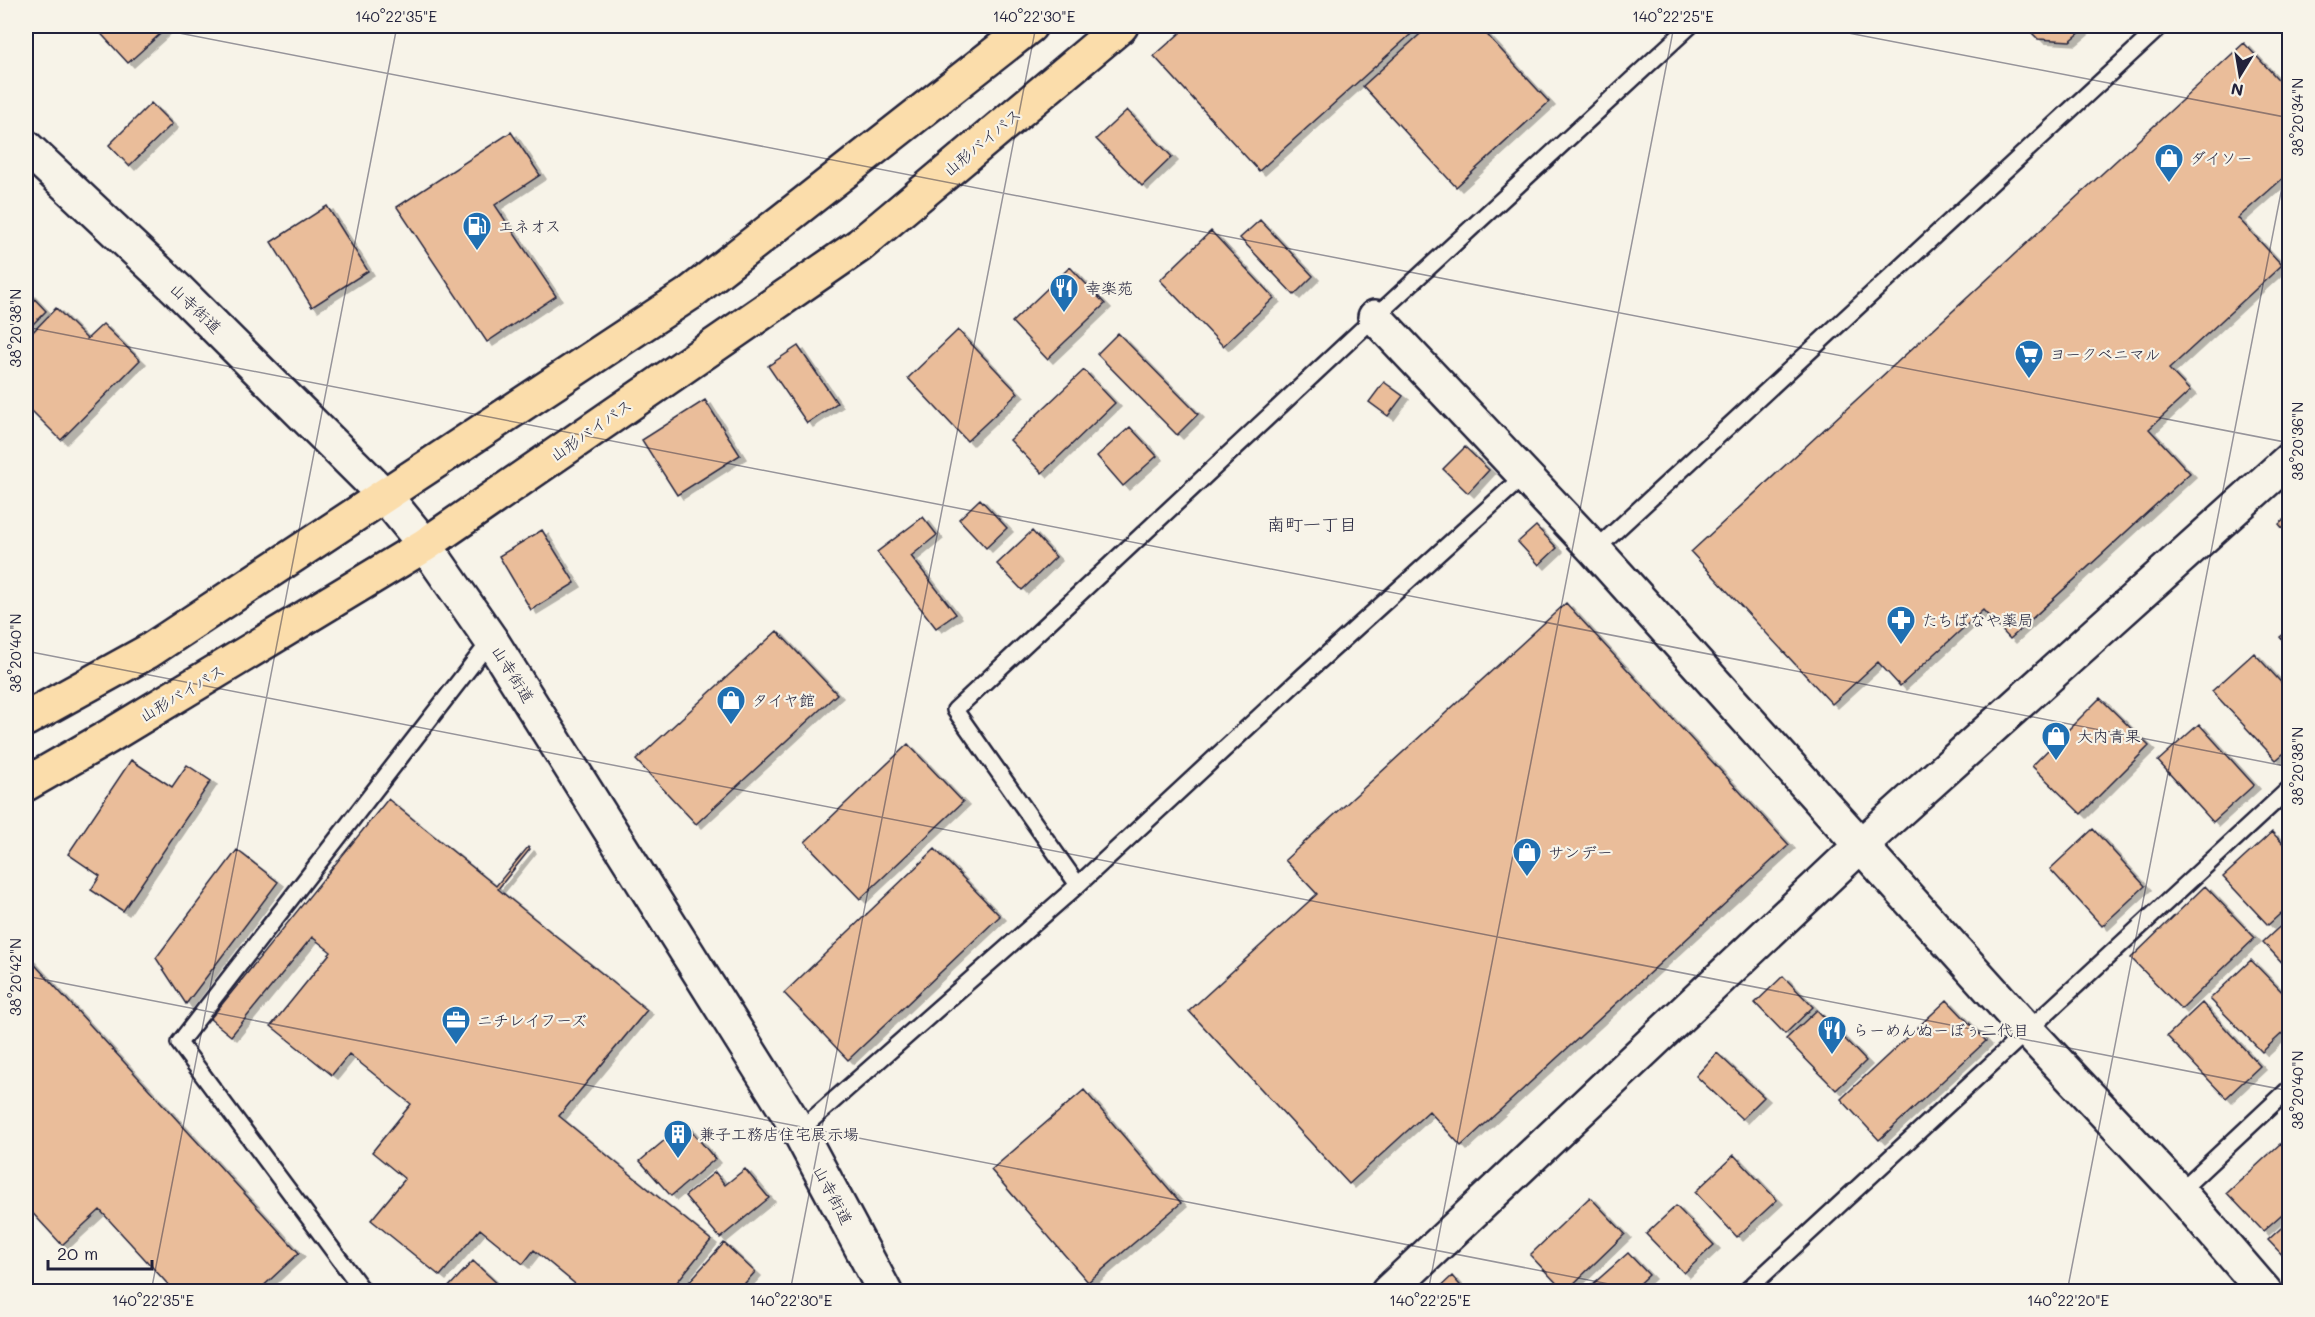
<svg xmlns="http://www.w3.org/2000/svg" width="2315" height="1317" viewBox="0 0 2315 1317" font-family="Mali,'Klee One',sans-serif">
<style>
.building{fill:#eabd9a;stroke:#22223b;stroke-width:1.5;filter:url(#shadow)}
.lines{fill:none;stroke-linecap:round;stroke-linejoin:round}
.lane-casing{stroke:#22223b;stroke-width:20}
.secondary-casing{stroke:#22223b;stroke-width:38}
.highway-casing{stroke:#22223b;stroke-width:38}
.lane{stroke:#f7f3e8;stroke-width:15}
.secondary{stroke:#f7f3e8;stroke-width:33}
.highway{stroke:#fbddab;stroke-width:33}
.ticks{fill:none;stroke:#22223b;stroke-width:1.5;stroke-opacity:0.45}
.labels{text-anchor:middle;stroke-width:4.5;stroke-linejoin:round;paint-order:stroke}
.street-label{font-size:16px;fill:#22223b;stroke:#f7f3e8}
.poi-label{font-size:16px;fill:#22223b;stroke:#f7f3e8;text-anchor:start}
.neighbourhood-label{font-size:18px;fill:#22223b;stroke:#f7f3e8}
.neatline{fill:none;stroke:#22223b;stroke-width:2}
.ticks-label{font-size:15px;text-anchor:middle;fill:#22223b}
</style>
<defs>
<filter id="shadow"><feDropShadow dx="6" dy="4" stdDeviation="0" flood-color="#0004"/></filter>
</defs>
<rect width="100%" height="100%" fill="#f7f3e8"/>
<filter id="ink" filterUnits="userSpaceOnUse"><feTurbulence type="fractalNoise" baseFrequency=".0167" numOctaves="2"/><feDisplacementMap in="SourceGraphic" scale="12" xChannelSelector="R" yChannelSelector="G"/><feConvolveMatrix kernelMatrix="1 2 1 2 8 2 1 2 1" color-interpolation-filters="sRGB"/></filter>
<g filter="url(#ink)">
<path class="building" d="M 94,26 L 169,26 L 128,63 Z
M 1188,26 L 1420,26 L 1259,171 L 1154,56 Z
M 1429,26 L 1479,26 L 1549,102 L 1456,187 L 1363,86 Z
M 2025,26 L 2088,26 L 2070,41 L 2038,39 Z
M 2244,43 L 2290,92 L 2290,172 L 2238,218 L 2282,265 L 2169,369 L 2190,391 L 2149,429 L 2190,473 L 2010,639 L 1983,610 L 1900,686 L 1878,662 L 1832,704 L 1691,552 Z
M 151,103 L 172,124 L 129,166 L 109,145 Z
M 1127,110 L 1172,157 L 1142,186 L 1096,139 Z
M 511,132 L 540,175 L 495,205 L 556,296 L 487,342 L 397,207 Z
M 327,206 L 368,271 L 312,307 L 271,242 Z
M 1260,220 L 1313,276 L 1294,295 L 1240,238 Z
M 1211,231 L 1274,298 L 1223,346 L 1160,280 Z
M 1070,267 L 1105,304 L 1047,359 L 1012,322 Z
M 26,290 L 46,311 L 26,331 Z
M 56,308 L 87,339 L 103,324 L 140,360 L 61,440 L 26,405 L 26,339 Z
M 958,330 L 1018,393 L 967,441 L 908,378 Z
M 1118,333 L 1198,414 L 1177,435 L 1097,354 Z
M 798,346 L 837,403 L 807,423 L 768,366 Z
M 1084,370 L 1115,403 L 1042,473 L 1010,440 Z
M 1384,382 L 1403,396 L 1388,416 L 1369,402 Z
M 705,400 L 740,455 L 677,495 L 642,440 Z
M 1130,427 L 1157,456 L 1123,486 L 1097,456 Z
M 1465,447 L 1489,470 L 1468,493 L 1443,469 Z
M 980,499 L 1007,528 L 986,548 L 959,519 Z
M 2290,515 L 2290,537 L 2279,524 Z
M 923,517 L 937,535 L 911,556 L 956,614 L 936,628 L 877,552 Z
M 1536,526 L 1557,548 L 1539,565 L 1518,542 Z
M 542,530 L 575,583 L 531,610 L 499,556 Z
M 1032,531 L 1056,557 L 1022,590 L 997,564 Z
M 1566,603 L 1789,845 L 1461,1146 L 1429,1111 L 1349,1184 L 1189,1011 L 1317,894 L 1285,860 Z
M 2290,629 L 2290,649 L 2280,637 Z
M 777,631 L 837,694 L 696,824 L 636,760 Z
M 2254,653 L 2290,692 L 2290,748 L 2276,760 L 2212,691 Z
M 2100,698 L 2149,746 L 2081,814 L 2032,766 Z
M 2199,724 L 2254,785 L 2213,822 L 2158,761 Z
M 908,744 L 963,802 L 860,899 L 805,842 Z
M 131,760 L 172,787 L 187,765 L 211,781 L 123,911 L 91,890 L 100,876 L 68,854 Z
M 388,799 L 496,886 L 528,847 L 530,849 L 498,889 L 647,1010 L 559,1116 L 711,1240 L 669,1292 L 585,1292 L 534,1250 L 523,1264 L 480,1229 L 440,1276 L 371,1220 L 405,1179 L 372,1152 L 411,1104 L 349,1054 L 332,1075 L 271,1026 L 331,952 L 312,937 L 231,1036 L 210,1019 Z
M 2290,801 L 2290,817 L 2281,808 Z
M 2093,829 L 2145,886 L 2102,926 L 2050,869 Z
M 2272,832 L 2290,851 L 2290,905 L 2268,925 L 2223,877 Z
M 935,849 L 1000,916 L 848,1060 L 784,993 Z
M 237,850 L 278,882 L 186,1004 L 156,958 Z
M 2205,886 L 2255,938 L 2181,1009 L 2131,958 Z
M 2290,917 L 2290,971 L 2263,942 Z
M 26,955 L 299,1253 L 257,1292 L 175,1292 L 100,1210 L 62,1245 L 26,1206 Z
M 2251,960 L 2290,1000 L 2290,1026 L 2262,1052 L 2210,999 Z
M 1783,976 L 1813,1007 L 1785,1034 L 1755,1003 Z
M 1947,1000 L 1986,1041 L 1879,1140 L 1841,1099 Z
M 2202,1003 L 2260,1066 L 2226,1098 L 2167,1036 Z
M 1817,1010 L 1866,1061 L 1836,1090 L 1786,1039 Z
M 1717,1053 L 1764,1097 L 1742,1119 L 1696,1076 Z
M 1084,1090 L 1181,1203 L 1088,1282 L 991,1170 Z
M 685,1123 L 715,1159 L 671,1196 L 640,1161 Z
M 2281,1143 L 2290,1153 L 2290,1207 L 2263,1231 L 2227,1193 Z
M 1734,1155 L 1777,1200 L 1737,1237 L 1695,1192 Z
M 745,1169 L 769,1198 L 720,1238 L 685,1196 L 715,1172 L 725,1185 Z
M 1590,1197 L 1625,1234 L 1565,1292 L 1530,1255 Z
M 1676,1206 L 1714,1245 L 1684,1273 L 1646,1234 Z
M 2290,1220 L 2290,1263 L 2268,1240 Z
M 724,1243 L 755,1272 L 737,1292 L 680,1292 Z
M 1628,1253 L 1649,1275 L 1631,1292 L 1584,1292 Z
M 473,1261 L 502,1288 L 499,1292 L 444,1292 Z
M 1452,1276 L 1466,1292 L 1435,1292 Z"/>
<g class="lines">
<g class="lane-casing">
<path id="lane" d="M 1526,474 L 1303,676 L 1078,885 L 955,710 L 1375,317 L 1690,26
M 1595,550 L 2161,26
M 799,1131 L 1078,885
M 2179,1192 L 2290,1088
M 364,1292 L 179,1043 L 491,640
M 1745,1292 L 2290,788"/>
</g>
<g class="secondary-casing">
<path id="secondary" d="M 26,147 L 177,289 L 385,496 L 425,545 L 491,640 L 799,1131 L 885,1292
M 1375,317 L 1595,550 L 2027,1030 L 2179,1192 L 2265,1292
M 1388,1292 L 1860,846 L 2290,459"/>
</g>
<g class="highway-casing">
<path id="highway" d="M 26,719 L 149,651 L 689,294 L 1030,26
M 26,784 L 108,737 L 425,545 L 860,245 L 1121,26"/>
</g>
<use href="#lane" class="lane"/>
<use href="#secondary" class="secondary"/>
<use href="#highway" class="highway"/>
</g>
</g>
<path class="ticks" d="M 143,26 L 2290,443M 1812,26 L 2290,118M 26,327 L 2290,767M 26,651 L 2290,1091M 26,976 L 1650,1292M 151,1292 L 397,26M 790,1292 L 1036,26M 1428,1292 L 1674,26M 2067,1292 L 2290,146"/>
<defs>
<g id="shop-pin" transform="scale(1.5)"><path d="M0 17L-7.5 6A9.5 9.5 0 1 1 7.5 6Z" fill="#1f6fb2" stroke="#f7f3e8"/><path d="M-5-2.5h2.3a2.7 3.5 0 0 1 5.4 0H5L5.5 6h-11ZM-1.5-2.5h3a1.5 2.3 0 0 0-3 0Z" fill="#fff"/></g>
<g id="fuel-pin" transform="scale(1.5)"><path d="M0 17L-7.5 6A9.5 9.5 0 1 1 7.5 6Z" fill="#1f6fb2" stroke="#f7f3e8"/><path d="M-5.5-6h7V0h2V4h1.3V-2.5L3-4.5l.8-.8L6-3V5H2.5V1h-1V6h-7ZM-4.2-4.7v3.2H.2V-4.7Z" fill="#fff"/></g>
<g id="restaurant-pin" transform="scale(1.5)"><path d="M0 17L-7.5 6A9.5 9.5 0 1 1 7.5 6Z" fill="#1f6fb2" stroke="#f7f3e8"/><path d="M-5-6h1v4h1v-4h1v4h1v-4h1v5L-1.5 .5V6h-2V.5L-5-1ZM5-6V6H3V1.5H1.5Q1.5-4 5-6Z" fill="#fff"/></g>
<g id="supermarket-pin" transform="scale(1.5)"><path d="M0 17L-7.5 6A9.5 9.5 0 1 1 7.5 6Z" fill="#1f6fb2" stroke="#f7f3e8"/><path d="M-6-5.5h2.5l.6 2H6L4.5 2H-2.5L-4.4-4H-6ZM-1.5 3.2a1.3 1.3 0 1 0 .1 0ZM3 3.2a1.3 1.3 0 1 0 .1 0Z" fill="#fff"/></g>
<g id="pharmacy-pin" transform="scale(1.5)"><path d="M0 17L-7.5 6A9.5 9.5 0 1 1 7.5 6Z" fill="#1f6fb2" stroke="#f7f3e8"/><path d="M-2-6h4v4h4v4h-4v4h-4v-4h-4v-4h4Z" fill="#fff"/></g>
<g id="office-pin" transform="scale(1.5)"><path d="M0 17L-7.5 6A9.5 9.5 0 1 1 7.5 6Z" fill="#1f6fb2" stroke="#f7f3e8"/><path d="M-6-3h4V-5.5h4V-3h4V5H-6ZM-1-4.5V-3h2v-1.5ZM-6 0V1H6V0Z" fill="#fff"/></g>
<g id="building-pin" transform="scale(1.5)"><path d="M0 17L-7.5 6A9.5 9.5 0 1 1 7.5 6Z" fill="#1f6fb2" stroke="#f7f3e8"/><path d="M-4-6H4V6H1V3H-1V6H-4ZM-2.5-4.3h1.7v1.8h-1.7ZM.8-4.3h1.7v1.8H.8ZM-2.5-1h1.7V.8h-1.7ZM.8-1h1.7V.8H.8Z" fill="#fff"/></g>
</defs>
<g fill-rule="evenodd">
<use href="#shop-pin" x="2169" y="158"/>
<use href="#fuel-pin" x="477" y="226"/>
<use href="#restaurant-pin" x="1064" y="288"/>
<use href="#supermarket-pin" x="2029" y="354"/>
<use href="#pharmacy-pin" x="1901" y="620"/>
<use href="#shop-pin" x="731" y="700"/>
<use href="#shop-pin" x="2056" y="736"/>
<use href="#shop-pin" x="1527" y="852"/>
<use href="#office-pin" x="456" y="1020"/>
<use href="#restaurant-pin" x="1832" y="1030"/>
<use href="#building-pin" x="678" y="1134"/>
</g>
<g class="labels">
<g class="street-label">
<text transform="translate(982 142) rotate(-40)" y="6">山形バイパス</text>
<text transform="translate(196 308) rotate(44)" y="6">山寺街道</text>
<text transform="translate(591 430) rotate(-35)" y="6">山形バイパス</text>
<text transform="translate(513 674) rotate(58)" y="6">山寺街道</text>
<text transform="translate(182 693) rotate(-31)" y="6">山形バイパス</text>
<text transform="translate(833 1195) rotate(62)" y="6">山寺街道</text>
</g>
<g class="poi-label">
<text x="2190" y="164">ダイソー</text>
<text x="498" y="232">エネオス</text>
<text x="1085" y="294">幸楽苑</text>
<text x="2050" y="360">ヨークベニマル</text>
<text x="1922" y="626">たちばなや薬局</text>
<text x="752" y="706">タイヤ館</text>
<text x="2077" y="742">大内青果</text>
<text x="1548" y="858">サンデー</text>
<text x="477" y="1026">ニチレイフーズ</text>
<text x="1853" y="1036">らーめんぬーぼぅ二代目</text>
<text x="699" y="1140">兼子工務店住宅展示場</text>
</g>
<g class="neighbourhood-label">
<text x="1312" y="531">南町一丁目</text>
</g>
</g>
<rect width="2315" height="1317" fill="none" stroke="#f7f3e8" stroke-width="66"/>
<g transform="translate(2240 75) rotate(191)" stroke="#f7f3e8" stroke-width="4.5" paint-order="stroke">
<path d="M0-4.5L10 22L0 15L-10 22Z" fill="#22223b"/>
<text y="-9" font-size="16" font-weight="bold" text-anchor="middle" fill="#22223b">N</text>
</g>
<path d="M48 1260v9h104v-9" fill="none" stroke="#22223b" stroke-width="3"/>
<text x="57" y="1260" font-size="18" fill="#22223b" stroke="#f7f3e8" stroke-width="4.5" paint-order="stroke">20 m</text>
<rect x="33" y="33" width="2249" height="1251" class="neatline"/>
<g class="ticks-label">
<text x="396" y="22">140°22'35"E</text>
<text x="1034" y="22">140°22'30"E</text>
<text x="1673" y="22">140°22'25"E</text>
<text transform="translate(2298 117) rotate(-90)" y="5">38°20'34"N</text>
<text transform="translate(16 328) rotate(-90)" y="5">38°20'38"N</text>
<text transform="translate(2298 441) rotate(-90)" y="5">38°20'36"N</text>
<text transform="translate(16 653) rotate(-90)" y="5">38°20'40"N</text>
<text transform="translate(2298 766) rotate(-90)" y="5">38°20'38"N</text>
<text transform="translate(16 977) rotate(-90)" y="5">38°20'42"N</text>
<text transform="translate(2298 1090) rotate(-90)" y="5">38°20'40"N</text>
<text x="153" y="1306">140°22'35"E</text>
<text x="791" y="1306">140°22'30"E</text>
<text x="1430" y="1306">140°22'25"E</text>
<text x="2068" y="1306">140°22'20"E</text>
</g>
</svg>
